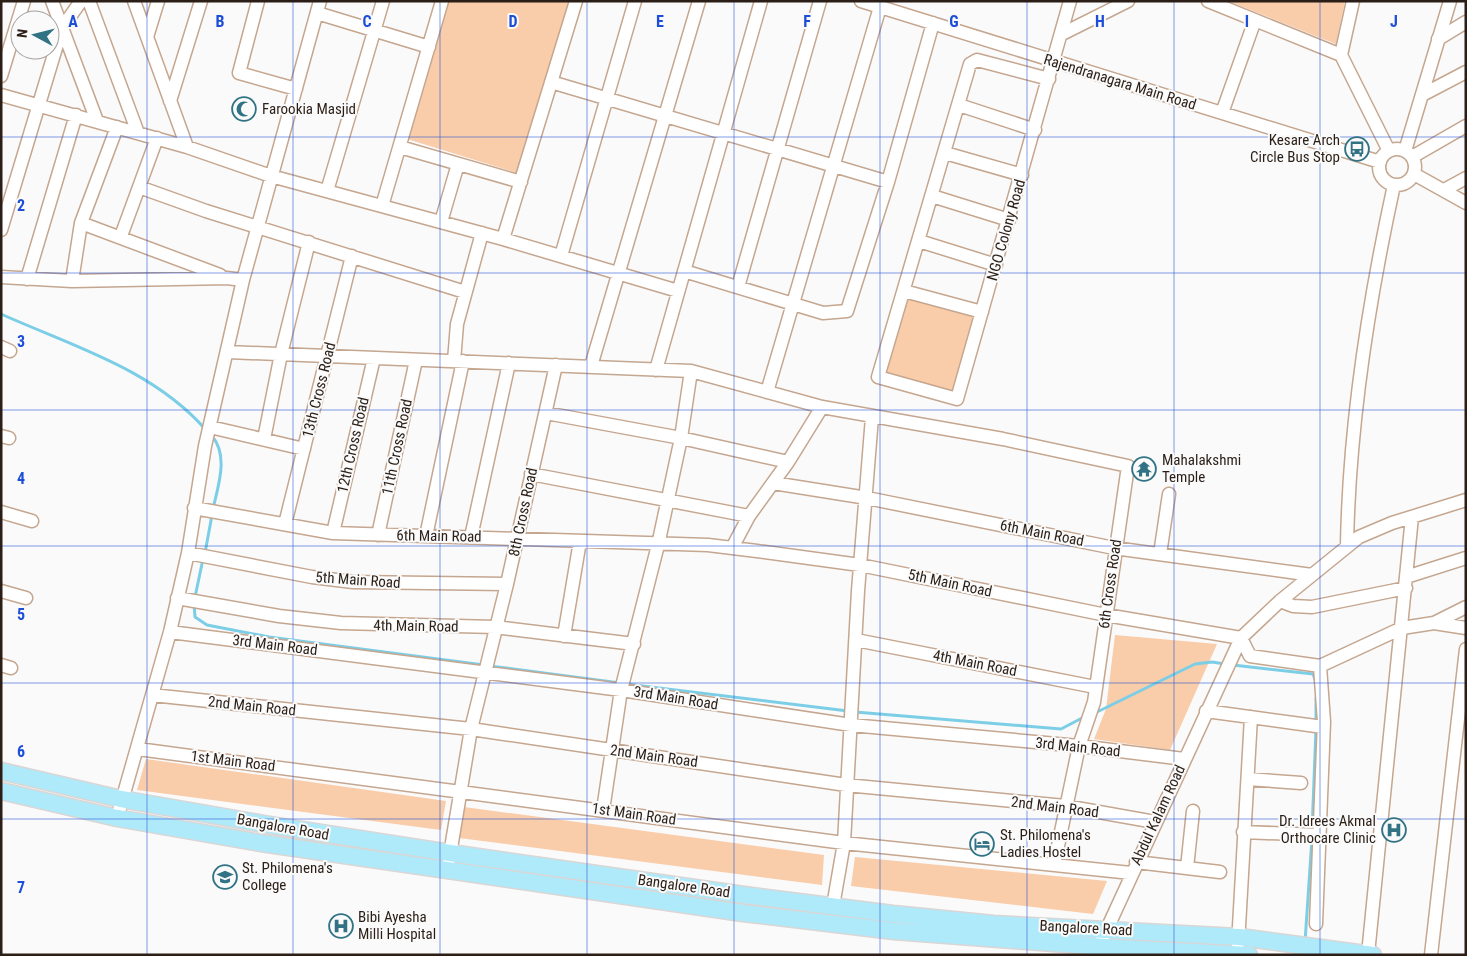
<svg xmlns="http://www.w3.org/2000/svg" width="1467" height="956" viewBox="0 0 1467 956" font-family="'Roboto Condensed',sans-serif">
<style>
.green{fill:#f9ccaa}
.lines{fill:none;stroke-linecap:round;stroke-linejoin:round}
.stream{stroke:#7ccee6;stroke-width:3}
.minor-casing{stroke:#c5a68f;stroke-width:15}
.major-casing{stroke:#d9d6d5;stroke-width:19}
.minor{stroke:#fff;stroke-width:12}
.major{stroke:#afeafb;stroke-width:16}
.grid{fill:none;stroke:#1d4ed8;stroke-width:1;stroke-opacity:0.55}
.labels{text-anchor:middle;stroke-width:4;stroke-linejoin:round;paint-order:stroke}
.street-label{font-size:15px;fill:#2a1e16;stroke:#fafafa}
.poi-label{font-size:15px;fill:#2a1e16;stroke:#fafafa;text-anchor:start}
.grid-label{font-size:16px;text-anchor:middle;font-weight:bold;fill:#1d4ed8;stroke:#fafafa;stroke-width:4;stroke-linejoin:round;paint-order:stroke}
</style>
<rect width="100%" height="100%" fill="#fafafa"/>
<path class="green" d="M 449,1 L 569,1 L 517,173 L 407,139 Z
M 1228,1 L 1345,1 L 1336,44 Z
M 908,298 L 975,317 L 954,392 L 886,374 Z
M 1115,635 L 1217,644 L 1170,750 L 1094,739 L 1106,709 Z
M 146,759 L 446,801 L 441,830 L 137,790 Z
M 464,807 L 824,855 L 822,885 L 459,838 Z
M 855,857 L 1107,881 L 1093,914 L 851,886 Z"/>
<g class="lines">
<path class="stream" d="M 1,314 C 72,346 153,369 206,430
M 212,436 C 229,456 218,486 213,509
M 205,553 L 212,515
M 195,597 L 203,559
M 194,603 L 195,617 L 207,625 L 269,637 L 484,665
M 1233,665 L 1313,674 L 1316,682
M 490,666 L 620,683
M 626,684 L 848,711
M 1316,698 L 1316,722
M 855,712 L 1061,729 L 1084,717
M 1095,713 L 1195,664 L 1212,662 L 1225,664
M 1312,832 L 1316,728
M 1305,942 L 1312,838"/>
<g class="minor-casing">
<path id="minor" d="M 52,1 L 97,121
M 89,1 L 138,133
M 134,1 L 187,147
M 258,1 L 239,73 L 296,89
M 861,1 L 1380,162
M 1208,1 L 1341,55
M 1353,1 L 1341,55 L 1389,151
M 317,13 L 429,47
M 1062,34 L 1128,1
M 147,37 L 158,1
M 1438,39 L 1466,22
M 1,76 L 24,1
M 1049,79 L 977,60 L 970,64 L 878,377 L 957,399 L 1070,1
M 551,82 L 888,182
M 1424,94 L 1466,72
M 1,95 L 187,147 L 271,176 L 503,239 L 678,291
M 170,101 L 201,1
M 959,105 L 1035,130
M 1222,113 L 1255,20
M 400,147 L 521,182
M1379 167a18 18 0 1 1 36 0a18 18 0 1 1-36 0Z
M 1405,151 L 1450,1
M 945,153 L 1022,175
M 1412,157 L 1466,126
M 1414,174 L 1466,203
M 139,187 L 206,211 L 465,292
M 1444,190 L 1466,178
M 327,191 L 383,1
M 932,196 L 1009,220
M 382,206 L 442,1
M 441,222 L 458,164
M 81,223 L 220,275
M 1,230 L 62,28 L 81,1
M 121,236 L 157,138
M 503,239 L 576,1
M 919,241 L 996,265
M 561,256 L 635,1
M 684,271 L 823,313 L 847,311 L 888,182 L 933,23
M 1,277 L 72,281 L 227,278 L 243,280
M 27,279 L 76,115
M 72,281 L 81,223 L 117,127
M 738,287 L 820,1
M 904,291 L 982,312
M 1,347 L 10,351
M 228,352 L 691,371 L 822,407 L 1003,439 L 1128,466 L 1094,702 L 1079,746 L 1054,865
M 454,361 L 457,324 L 482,233
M 591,366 L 699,1
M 656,370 L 761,1
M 767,392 L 880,7
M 546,413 L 681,438 L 788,462
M 210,427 L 304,449
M 1,436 L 9,438
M 264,439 L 281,354 L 309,242
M 531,474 L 749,516
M 773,483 L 867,498 L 1114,548 L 1312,575
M 194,508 L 333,533 L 708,545 L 757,551 L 860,565 L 1106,615 L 1241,638 L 1250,656 L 1320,666 L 1402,628 L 1434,623 L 1466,628
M 1,512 L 32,521
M 285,524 L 352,256
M 333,533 L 374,358
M 378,535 L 416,360
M 426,536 L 463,361
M 471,537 L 509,363
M 1347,546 C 1349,424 1368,304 1394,185
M 732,548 L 749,516 L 788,462 L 822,407
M 188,553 L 312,577 L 353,582 L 507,584
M 1160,554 L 1169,494
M 1406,577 L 1466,558
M 1,591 L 26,598
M 177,598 L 279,616 L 341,623 L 495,627 L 634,644
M 1280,601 L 1293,606 L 1312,607 L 1406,588
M 1434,623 L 1466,607
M 170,632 L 621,690 L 851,725 L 1079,746 L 1184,759
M 564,636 L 580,541
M 856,640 L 1095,687
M 1,665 L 11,668
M 152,695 L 471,729 L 846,785 L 1065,806 L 1155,822
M 1206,711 L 1323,727
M 138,749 L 844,843 L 1131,873
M 1248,779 L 1301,783
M 603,810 L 621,690 L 658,545 L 681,438 L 691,371
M 117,818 L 170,632 L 188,553 L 205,446 L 243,280 L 320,1
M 1243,832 L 1320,835
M 449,860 L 471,729 L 507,584 L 556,365
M 1136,862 L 1220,872
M 1187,868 L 1193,811
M 833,906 L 844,843 L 858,591 L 872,417
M 1316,924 L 1324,722 L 1320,666
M 1238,944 L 1251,717
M 1368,954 L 1412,517
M 1095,955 L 1241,638 L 1280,601 L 1359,537 L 1392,523 L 1466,500
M 1431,955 L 1466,649"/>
</g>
<g class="major-casing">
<path id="major" d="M 1,771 L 121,799 L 264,824 L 450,853 L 744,895 L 893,914 L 994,924 L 1239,937 L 1373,955
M 1,791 L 117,818 L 261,843 L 743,913 L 894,931 L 1119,948 L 1249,955"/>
</g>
<use href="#minor" class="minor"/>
<use href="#major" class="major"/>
</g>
<path class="grid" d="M 147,1 L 147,955M 293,1 L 293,955M 440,1 L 440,955M 587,1 L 587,955M 734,1 L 734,955M 880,1 L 880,955M 1027,1 L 1027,955M 1174,1 L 1174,955M 1320,1 L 1320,955M 1,137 L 1466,137M 1,273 L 1466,273M 1,410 L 1466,410M 1,546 L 1466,546M 1,683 L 1466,683M 1,819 L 1466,819"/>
<defs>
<g id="mosque-ring" transform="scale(1.25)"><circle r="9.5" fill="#fafafa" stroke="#317385" stroke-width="1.5"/><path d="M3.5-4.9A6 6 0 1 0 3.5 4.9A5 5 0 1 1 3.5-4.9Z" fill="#317385"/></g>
<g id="bus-ring" transform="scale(1.25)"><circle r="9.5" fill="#fafafa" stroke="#317385" stroke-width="1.5"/><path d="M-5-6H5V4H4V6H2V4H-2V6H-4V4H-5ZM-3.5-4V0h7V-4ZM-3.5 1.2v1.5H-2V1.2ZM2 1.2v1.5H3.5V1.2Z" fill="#317385"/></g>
<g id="temple-ring" transform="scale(1.25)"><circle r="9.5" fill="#fafafa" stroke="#317385" stroke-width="1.5"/><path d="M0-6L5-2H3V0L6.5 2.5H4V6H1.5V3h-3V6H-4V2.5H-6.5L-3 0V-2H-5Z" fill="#317385"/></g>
<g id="hospital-ring" transform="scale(1.25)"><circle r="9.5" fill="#fafafa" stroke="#317385" stroke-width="1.5"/><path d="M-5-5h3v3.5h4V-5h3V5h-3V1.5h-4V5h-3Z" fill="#317385"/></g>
<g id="hotel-ring" transform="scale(1.25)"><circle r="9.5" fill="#fafafa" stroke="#317385" stroke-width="1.5"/><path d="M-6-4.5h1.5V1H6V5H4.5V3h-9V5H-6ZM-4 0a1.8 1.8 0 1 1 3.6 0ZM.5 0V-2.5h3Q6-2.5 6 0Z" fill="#317385"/></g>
<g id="university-ring" transform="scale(1.25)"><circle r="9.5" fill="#fafafa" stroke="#317385" stroke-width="1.5"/><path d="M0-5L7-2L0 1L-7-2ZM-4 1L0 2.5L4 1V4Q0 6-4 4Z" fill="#317385"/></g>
</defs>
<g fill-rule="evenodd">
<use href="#mosque-ring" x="244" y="109"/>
<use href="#bus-ring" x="1357" y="149"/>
<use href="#temple-ring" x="1144" y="469"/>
<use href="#hospital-ring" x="1394" y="830"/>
<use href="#hotel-ring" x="982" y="844"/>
<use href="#university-ring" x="225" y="877"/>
<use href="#hospital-ring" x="341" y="926"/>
</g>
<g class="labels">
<g class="street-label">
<text transform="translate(1120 82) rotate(17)" y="5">Rajendranagara Main Road</text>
<text transform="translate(1006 230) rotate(-74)" y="5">NGO Colony Road</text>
<text transform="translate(319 390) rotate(-76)" y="5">13th Cross Road</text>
<text transform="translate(353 445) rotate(-77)" y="5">12th Cross Road</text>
<text transform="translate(397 447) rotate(-78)" y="5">11th Cross Road</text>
<text transform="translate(523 512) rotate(-78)" y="5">8th Cross Road</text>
<text transform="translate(1042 533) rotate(11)" y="5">6th Main Road</text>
<text transform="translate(439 536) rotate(1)" y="5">6th Main Road</text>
<text transform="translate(358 580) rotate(4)" y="5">5th Main Road</text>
<text transform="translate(950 583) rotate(12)" y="5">5th Main Road</text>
<text transform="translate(1110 584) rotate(-82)" y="5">6th Cross Road</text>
<text transform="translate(416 626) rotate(1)" y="5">4th Main Road</text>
<text transform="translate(275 645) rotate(7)" y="5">3rd Main Road</text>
<text transform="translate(975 663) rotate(11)" y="5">4th Main Road</text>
<text transform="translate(676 698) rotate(9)" y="5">3rd Main Road</text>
<text transform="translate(252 706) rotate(6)" y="5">2nd Main Road</text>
<text transform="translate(1078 747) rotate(6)" y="5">3rd Main Road</text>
<text transform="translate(654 756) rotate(8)" y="5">2nd Main Road</text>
<text transform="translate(233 761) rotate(7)" y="5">1st Main Road</text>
<text transform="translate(1055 807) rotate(7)" y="5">2nd Main Road</text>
<text transform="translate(634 814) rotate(8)" y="5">1st Main Road</text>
<text transform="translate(1158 815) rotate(-65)" y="5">Abdul Kalam Road</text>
<text transform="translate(283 827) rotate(10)" y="5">Bangalore Road</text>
<text transform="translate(684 886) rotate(8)" y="5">Bangalore Road</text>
<text transform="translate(1086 928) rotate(3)" y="5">Bangalore Road</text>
</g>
<g class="poi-label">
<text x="262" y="114">Farookia Masjid</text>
<text x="1340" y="145" text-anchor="end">Kesare Arch<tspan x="1340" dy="17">Circle Bus Stop</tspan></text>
<text x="1162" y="465">Mahalakshmi<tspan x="1162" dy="17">Temple</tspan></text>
<text x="1376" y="826" text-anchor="end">Dr. Idrees Akmal<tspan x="1376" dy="17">Orthocare Clinic</tspan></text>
<text x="1000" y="840">St. Philomena's<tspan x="1000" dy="17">Ladies Hostel</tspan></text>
<text x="242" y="873">St. Philomena's<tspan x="242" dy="17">College</tspan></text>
<text x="358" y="922">Bibi Ayesha<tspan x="358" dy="17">Milli Hospital</tspan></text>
</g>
</g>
<g class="grid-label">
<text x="73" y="27">A</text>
<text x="220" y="27">B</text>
<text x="367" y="27">C</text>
<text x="513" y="27">D</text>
<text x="660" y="27">E</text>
<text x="807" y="27">F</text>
<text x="954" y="27">G</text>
<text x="1100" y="27">H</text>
<text x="1247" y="27">I</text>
<text x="1394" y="27">J</text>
<text x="21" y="211">2</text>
<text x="21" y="347">3</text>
<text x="21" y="484">4</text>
<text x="21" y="620">5</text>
<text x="21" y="757">6</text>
<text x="21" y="893">7</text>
</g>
<rect width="1467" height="956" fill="none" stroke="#2a1e16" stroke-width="5"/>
<g transform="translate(35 35) rotate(277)"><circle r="24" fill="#fafafa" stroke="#a7a29f"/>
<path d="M0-4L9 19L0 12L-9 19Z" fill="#317385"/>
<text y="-8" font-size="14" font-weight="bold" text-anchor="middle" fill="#2a1e16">N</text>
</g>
</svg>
